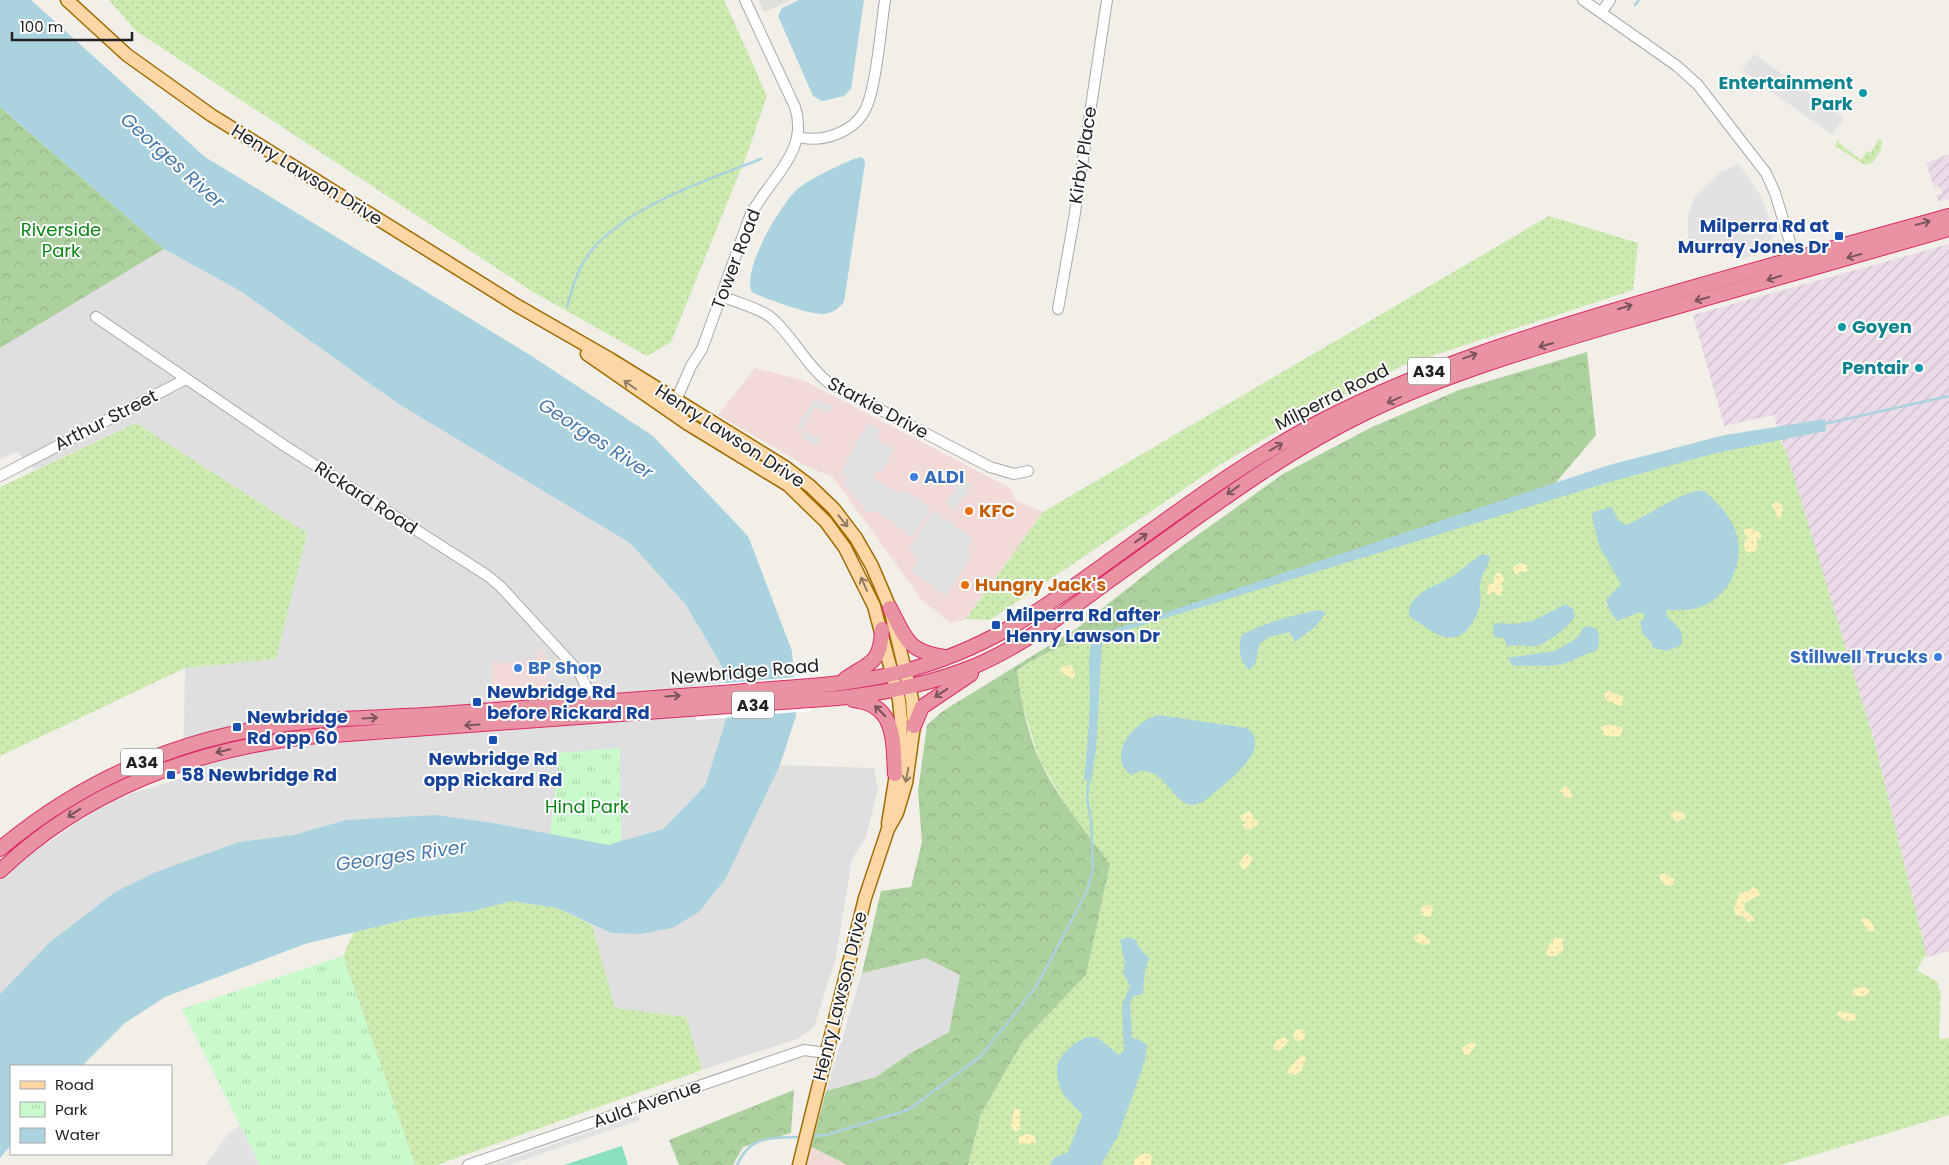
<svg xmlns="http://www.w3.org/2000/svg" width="1949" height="1165" viewBox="0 0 1949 1165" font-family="Poppins,sans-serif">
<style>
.residential{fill:#e0dfdf}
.commercial{fill:#f2dad9}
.industrial{fill:url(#industrial-furrows)}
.airport{fill:#e1dfda}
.grass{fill:url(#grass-dots)}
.forest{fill:url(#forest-crowns)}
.sand{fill:url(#sand-dots)}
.park{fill:url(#park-tufts)}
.pitch{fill:#88e0be}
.parking{fill:#e2e2e2}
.water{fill:#aad3df}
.pier{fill:#fff}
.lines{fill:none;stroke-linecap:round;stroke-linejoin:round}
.stream{stroke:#aad3df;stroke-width:2.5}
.minor-casing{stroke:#a9a9a9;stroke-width:12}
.major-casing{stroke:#a06b00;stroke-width:15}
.highway-casing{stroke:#dc2a67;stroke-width:16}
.minor{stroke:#fff;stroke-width:10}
.major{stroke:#fcd6a4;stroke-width:12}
.highway{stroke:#e892a2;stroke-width:14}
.oneway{stroke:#7b545c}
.oneway2{stroke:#8f7c63}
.culture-dot{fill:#0f9aa8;stroke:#fff;stroke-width:2}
.transit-dot{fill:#1a4fb4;stroke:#fff;stroke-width:2}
.shop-dot{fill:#3f7fe0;stroke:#fff;stroke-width:2}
.food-dot{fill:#e8710a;stroke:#fff;stroke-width:2}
.labels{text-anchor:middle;stroke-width:4;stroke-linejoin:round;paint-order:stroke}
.shield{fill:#fff;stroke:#646464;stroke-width:1}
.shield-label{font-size:16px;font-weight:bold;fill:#222}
.culture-label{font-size:18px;font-weight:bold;fill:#0d838f;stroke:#fff;text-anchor:end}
.street-label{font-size:18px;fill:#222;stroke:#fff}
.transit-label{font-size:18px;font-weight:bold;fill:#164399;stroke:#fff;text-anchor:start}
.park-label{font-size:18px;fill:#0c8416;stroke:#fff}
.shop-label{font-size:18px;font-weight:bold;fill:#366cbe;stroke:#fff;text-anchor:start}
.food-label{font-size:18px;font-weight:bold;fill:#c56008;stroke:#fff;text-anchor:start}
.water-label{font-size:19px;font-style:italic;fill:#4a7aab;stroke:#fff}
</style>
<defs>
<pattern id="industrial-furrows" width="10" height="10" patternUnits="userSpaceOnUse" patternTransform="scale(1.25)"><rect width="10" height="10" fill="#ebdbe8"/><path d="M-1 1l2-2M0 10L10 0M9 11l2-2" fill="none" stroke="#c9bcc7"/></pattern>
<pattern id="grass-dots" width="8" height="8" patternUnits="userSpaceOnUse" patternTransform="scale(1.25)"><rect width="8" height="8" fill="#cdebb0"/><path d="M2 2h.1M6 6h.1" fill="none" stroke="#b0c997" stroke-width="1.8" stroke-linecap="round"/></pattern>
<pattern id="forest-crowns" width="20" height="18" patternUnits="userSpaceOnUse" patternTransform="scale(1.25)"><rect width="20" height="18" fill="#add19e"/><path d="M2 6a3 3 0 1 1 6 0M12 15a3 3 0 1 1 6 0" fill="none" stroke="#95b388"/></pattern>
<pattern id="sand-dots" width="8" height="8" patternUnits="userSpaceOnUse" patternTransform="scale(1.25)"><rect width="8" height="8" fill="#fff1ba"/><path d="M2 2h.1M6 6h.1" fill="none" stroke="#dacea0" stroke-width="1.8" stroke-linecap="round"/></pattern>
<pattern id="park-tufts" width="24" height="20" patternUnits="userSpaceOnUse" patternTransform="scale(1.25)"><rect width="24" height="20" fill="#c8facc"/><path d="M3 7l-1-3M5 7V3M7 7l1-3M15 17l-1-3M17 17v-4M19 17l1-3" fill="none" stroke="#acd6af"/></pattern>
</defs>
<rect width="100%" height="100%" fill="#f2efe9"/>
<path class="residential" d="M 164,249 L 242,292 L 397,403 L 630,543 L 686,605 L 724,670 L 727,716 L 705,786 L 663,829 L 608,845 L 493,823 L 346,820 L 293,835 L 239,842 L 115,892 L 49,943 L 0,994 L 0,882 L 19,862 L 111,800 L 183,778 L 185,668 L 276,659 L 136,423 L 35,470 L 17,452 L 0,459 L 0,348 Z
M 780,765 L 874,768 L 878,789 L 866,837 L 852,859 L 835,961 L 814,1027 L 797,1039 L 702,1070 L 686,1017 L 615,1009 L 592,925 L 611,933 L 726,878 Z
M 926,958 L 960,975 L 949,1032 L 909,1054 L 876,1077 L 826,1091 L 862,973 Z"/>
<path class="commercial" d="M 755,368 L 805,381 L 1010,488 L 1015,500 L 1043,512 L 966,619 L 950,623 L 921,599 L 833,477 L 810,468 L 718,415 Z
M 538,647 L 546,655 L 548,699 L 492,703 L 492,660 L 496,660 L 498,663 L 535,660 Z
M 811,1147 L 848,1165 L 806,1165 Z"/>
<path class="industrial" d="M 1949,154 L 1949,199 L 1939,202 L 1936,195 L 1942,193 L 1939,186 L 1934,188 L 1926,163 Z
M 1949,244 L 1949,951 L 1927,957 L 1875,744 L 1774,415 L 1724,426 L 1693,315 Z"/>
<path class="airport" d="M 759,0 L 792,0 L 764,12 Z"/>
<path class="grass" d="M 109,0 L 724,0 L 767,96 L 749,149 L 671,342 L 647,356 L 533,292 L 136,31 Z
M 1838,139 L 1839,143 L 1861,160 L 1867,151 L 1870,153 L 1879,139 L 1882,141 L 1881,150 L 1872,163 L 1865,165 L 1835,146 Z
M 1549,216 L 1638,243 L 1633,290 L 1404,365 L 1306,415 L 1221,464 L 990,620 L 966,619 L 1043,512 Z
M 136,423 L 307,533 L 276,659 L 185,668 L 0,756 L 0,487 Z
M 1777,435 L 1786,451 L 1875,744 L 1927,957 L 1924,957 L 1917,970 L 1938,982 L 1938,989 L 1941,990 L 1939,1039 L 1949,1038 L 1949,1115 L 1780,1165 L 968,1165 L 981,1114 L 1023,1041 L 1086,975 L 1067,806 L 1039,759 L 1022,703 L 1017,671 C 1043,654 1067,642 1097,636 L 1510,509 Z
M 511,901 L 557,908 L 592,925 L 615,1008 L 686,1017 L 702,1070 L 437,1165 L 415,1165 L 343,956 L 354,932 L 413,918 L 474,911 Z"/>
<path class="forest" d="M 0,107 L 164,249 L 0,348 Z
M 1587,352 L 1596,435 L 1542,499 L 1097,636 C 1067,642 1043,654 1017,670 C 1021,700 1027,732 1039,759 C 1057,797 1085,831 1110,864 L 1086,975 L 1023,1041 L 981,1114 L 968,1165 L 848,1165 L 811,1147 L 826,1091 L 876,1077 L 909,1054 L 949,1032 L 960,975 L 926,958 L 862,973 L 881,891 L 911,887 L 922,842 L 918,791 L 927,725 L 943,711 L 1076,629 L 1174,552 L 1283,474 L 1372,427 L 1459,390 Z
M 794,1090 L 791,1133 L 743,1147 L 733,1165 L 679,1165 L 669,1140 Z"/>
<path class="sand" d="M 1777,502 L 1781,504 L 1783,510 L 1780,519 L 1777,519 L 1776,512 L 1772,506 L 1773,503 Z
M 1749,528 L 1761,533 L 1761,537 L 1756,541 L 1758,548 L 1753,553 L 1746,551 L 1744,545 L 1747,538 L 1743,530 Z
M 1521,563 L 1527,565 L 1528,570 L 1523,573 L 1520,570 L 1518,574 L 1514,573 L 1513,567 Z
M 1499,572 L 1504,578 L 1503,583 L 1499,584 L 1503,587 L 1502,594 L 1499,596 L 1494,592 L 1488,595 L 1487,587 L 1494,581 L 1495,574 Z
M 1071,665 L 1075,673 L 1074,678 L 1070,678 L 1060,672 L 1062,667 Z
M 1609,691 L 1623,697 L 1623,704 L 1620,706 L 1606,700 L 1604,694 Z
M 1609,725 L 1622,727 L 1623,732 L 1618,737 L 1604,735 L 1601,727 Z
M 1566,785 L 1573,795 L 1571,798 L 1566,798 L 1560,791 Z
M 1249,811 L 1252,813 L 1253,819 L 1258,821 L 1258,825 L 1255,827 L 1253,824 L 1252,829 L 1246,830 L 1243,825 L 1247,821 L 1242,821 L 1240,816 Z
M 1673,811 L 1683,812 L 1686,818 L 1676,821 L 1670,814 Z
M 1247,853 L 1253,858 L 1248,868 L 1243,869 L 1239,863 Z
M 1664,873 L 1674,879 L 1674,885 L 1668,886 L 1662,883 L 1659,876 Z
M 1753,887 L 1758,890 L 1760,895 L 1744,903 L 1745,910 L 1754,918 L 1753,921 L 1748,922 L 1743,916 L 1736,915 L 1734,910 L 1739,894 L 1744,891 L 1748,892 Z
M1421 911a6 6 0 1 1 12 0a6 6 0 1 1-12 0Z
M 1863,918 L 1867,918 L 1873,924 L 1875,932 L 1868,931 L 1861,920 Z
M 1421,933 L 1430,940 L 1430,944 L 1424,945 L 1415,941 L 1414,936 Z
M 1556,937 L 1563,939 L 1563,951 L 1556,956 L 1548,956 L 1546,953 L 1548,946 Z
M 1866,987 L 1870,991 C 1866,998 1858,997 1851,994 L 1855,988 Z
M 1839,1011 L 1855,1014 L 1856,1019 C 1851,1023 1841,1020 1837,1014 Z
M1293 1035a6 6 0 1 1 12 0a6 6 0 1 1-12 0Z
M 1285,1037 L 1289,1041 L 1280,1051 L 1274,1049 L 1273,1046 L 1277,1040 Z
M 1473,1041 L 1476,1045 L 1469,1055 L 1463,1054 L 1462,1048 Z
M 1302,1055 L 1306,1058 L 1301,1071 L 1295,1075 L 1288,1073 L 1288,1069 Z
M 1016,1108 L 1020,1110 L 1020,1129 L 1015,1132 L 1011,1126 L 1013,1112 Z
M 1026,1134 L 1035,1136 L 1035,1143 L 1020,1144 L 1018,1138 Z
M 1146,1153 L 1152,1156 L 1151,1165 L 1133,1165 L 1136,1157 Z"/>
<path class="park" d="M 620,748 L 621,841 L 608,845 L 550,835 L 559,753 Z
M 343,956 L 415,1165 L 260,1165 L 182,1009 Z"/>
<path class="pitch" d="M 622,1146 L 628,1165 L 564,1165 Z"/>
<path class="parking" d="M 1754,54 L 1844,118 L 1832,135 L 1742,70 Z
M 1739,164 L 1762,198 L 1774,235 L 1764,253 L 1742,259 L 1688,243 L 1688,215 L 1694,198 L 1721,172 Z
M 814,399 L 832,407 L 827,413 L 815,407 L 803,430 L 797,427 Z
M 868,423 L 881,431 L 877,440 L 895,448 L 881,472 L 876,471 L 873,479 L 899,493 L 902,489 L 928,504 L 926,509 L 930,510 L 912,537 L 877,511 L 867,512 L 843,483 L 847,479 L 840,473 Z
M 805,431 L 821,439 L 817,445 L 801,437 Z
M 958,475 L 972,485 L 955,511 L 945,504 L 956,489 L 951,485 Z
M 934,510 L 973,539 L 966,553 L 971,557 L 945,596 L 911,570 L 918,560 L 909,549 Z
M 638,1115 L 640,1120 L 509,1165 L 492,1165 Z
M 240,1125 L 260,1165 L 205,1165 L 227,1135 Z"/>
<path class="water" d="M 0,0 L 31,0 L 205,157 L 530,355 L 653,436 L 748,536 L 792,651 L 796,716 L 780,765 L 726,878 L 699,912 L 672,928 L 640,934 L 611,933 L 557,908 L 511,901 L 474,911 L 413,918 L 305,944 L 165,997 L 125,1023 L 82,1066 L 11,1066 L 11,1145 L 0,1158 L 0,994 L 49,943 L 115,892 L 156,872 L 239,842 L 293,835 L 346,820 L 436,815 L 493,823 L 608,845 L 663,829 L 705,786 L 727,716 L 724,670 L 686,605 L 630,543 L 397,403 L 242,292 L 164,249 L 0,107 Z
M 799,0 L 864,0 L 851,89 L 844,96 L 822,101 L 813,96 L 778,16 L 782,8 Z
M 860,157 L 864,159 L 865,163 L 844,302 C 839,308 833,313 824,314 C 810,315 765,299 752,292 C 741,270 782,201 800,187 C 810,179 847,161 860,157 Z
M 1825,419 L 1826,431 L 1716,453 L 1610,482 L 1107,636 L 1102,642 L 1096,751 L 1091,781 L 1084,780 C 1087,750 1090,720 1090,690 C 1090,671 1086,654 1094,636 L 1609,465 L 1725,435 Z
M 1698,491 L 1705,491 C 1716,502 1727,512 1734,527 C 1748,558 1730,599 1697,608 C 1687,611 1677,610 1666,610 L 1667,616 C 1676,625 1685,630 1681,645 L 1667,651 L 1653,648 L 1651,642 L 1642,633 L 1640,622 L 1644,619 L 1644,614 L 1640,612 L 1617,621 L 1611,613 L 1606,600 L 1621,584 L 1599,546 L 1592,516 L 1593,512 L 1612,507 L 1618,520 L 1626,525 C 1651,515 1672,496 1698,491 Z
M 1482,554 L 1490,556 C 1489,567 1481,574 1480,585 C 1479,591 1482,598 1480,604 C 1479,612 1475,618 1471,625 C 1453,652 1429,629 1409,616 C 1406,594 1438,585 1453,576 C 1463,569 1472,561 1482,554 Z
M 1566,604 L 1573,609 L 1575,616 C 1570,626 1546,645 1535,646 C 1525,647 1518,644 1507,646 L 1504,638 L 1494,637 L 1493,626 L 1496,623 L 1513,624 L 1532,621 Z
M 1321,610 L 1326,613 L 1315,627 L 1295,642 L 1289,632 L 1269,637 L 1260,643 L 1255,664 L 1249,670 C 1239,660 1239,650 1241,636 C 1253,626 1303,612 1321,610 Z
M 1588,626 L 1597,629 C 1600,635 1600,646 1596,651 C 1584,653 1575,661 1563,664 C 1548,667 1532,665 1516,666 L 1512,665 L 1508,658 L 1513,657 L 1555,651 L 1577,638 L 1583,628 Z
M 1158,715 L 1247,728 C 1276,749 1221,787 1204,801 C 1175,818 1170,770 1142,771 C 1139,771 1134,774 1131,775 C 1105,756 1135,721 1158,715 Z
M 1128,937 L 1136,940 L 1140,949 L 1149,958 L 1145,970 L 1143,994 L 1134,996 L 1130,1002 L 1132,1038 L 1138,1039 L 1147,1045 L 1145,1061 L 1118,1136 L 1101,1165 L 1050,1165 L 1054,1158 L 1068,1152 L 1082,1116 C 1080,1109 1065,1100 1061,1089 C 1058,1082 1056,1074 1057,1066 C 1059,1054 1082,1034 1095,1037 C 1104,1040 1112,1051 1120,1055 L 1124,1051 L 1122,1005 L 1130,986 L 1123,972 L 1125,963 L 1120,940 Z"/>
<path class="pier" d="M 809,676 L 811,711 L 696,720 L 693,686 Z"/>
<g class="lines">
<path class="stream" d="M 1635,5 L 1639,0
M 567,307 C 572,288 578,267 591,251 C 626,207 709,179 761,159
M 1824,424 L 1949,396
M 810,1136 L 826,1135 L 908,1110 L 980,1057 L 1036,987 L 1087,891 L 1093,869 L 1091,821 L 1087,798 L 1089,777
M 737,1165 C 751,1134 772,1138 802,1137"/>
<g class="minor-casing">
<path id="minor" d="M 1583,0 L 1677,66 L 1698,85 L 1766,173 L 1775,193 L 1797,265
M 1601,13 L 1610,0
M 798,137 C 822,143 853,133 865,110 C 876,90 881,26 885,0
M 722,296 C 739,304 762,308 775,321 C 795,340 807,366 829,383 L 990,467 L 1014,474 L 1028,471
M 1058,309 L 1074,219 L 1107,0
M 96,317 L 285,446 L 488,576 L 501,587 L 579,672 L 587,688 L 591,708
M 674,405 L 691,366 L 702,349 L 750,216 C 768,180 810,152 795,107 L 745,0
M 0,476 L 186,379
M 468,1165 L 804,1050 L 826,1053"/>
</g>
<g class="major-casing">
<path id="major" d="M 67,0 L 127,55 L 211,115 L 516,305 L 610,359 L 785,467 L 810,486 L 834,509 L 856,538 L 872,566 L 890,608 L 912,699 L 914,726 L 906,783 L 897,813 L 888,829 L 865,898 L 799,1165
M 587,354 L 688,424 L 788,485 L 826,522 L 845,548 L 874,606 L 899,700 L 901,720 L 900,750 L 888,824"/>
</g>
<g class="highway-casing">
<path id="highway" d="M 890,608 C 906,639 907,651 944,657
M 845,679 C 870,662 881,664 882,629
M 853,700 C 896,704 893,740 895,774
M 914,726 L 922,707 L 971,674
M 0,849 C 78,783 172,741 274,726 C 329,717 385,718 441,714 C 539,707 636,699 734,692 C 789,687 847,686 901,672 C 987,650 1041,610 1112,559 C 1183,508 1253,455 1331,416 C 1426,368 1525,337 1626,307 C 1733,275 1841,246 1949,216
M 0,871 C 84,791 192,750 306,737 L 838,698 C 886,693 931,684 975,666 C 1026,644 1070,609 1114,577 C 1196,519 1274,457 1365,413 C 1452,371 1544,345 1637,318 C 1741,288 1845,259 1949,229"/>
</g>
<use href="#minor" class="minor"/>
<use href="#major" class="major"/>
<use href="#highway" class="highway"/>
</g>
<defs><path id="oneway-shaft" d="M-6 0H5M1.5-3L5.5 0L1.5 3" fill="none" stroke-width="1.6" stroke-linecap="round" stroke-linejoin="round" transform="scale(1.25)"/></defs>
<g class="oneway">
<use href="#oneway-shaft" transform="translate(1923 223) rotate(-15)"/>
<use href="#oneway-shaft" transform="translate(1854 256) rotate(165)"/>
<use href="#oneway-shaft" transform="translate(1774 278) rotate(163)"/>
<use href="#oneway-shaft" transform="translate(1702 299) rotate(164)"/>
<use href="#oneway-shaft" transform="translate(1625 307) rotate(-17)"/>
<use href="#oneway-shaft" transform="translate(1546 345) rotate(164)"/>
<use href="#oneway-shaft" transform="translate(1470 356) rotate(-20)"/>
<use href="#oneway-shaft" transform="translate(1394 400) rotate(156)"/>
<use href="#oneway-shaft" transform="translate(1276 447) rotate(-30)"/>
<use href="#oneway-shaft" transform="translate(1233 490) rotate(145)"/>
<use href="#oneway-shaft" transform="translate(1141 538) rotate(-36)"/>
<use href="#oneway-shaft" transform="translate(941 693) rotate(147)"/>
<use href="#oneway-shaft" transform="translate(673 696) rotate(-4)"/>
<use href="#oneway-shaft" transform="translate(880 711) rotate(-135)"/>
<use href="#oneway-shaft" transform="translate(370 718) rotate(-3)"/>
<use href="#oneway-shaft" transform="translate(472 725) rotate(176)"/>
<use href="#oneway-shaft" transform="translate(223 751) rotate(167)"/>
<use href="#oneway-shaft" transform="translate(74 813) rotate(147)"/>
</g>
<g class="oneway2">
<use href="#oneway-shaft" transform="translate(630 385) rotate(-145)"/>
<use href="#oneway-shaft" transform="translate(843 521) rotate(51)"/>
<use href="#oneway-shaft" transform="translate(864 584) rotate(-114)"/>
<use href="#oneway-shaft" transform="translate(907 775) rotate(101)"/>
</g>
<g class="culture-dot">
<circle cx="1863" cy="93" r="5"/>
<circle cx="1842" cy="327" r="5"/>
<circle cx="1919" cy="368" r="5"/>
</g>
<g class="transit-dot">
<rect x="1834" y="231" width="10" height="10" rx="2.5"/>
<rect x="991" y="620" width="10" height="10" rx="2.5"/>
<rect x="472" y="697" width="10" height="10" rx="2.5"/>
<rect x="232" y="722" width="10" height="10" rx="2.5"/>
<rect x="488" y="735" width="10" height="10" rx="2.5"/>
<rect x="166" y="770" width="10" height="10" rx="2.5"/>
</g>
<g class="shop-dot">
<circle cx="914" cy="477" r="5"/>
<circle cx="1938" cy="657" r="5"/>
<circle cx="518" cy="668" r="5"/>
</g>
<g class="food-dot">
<circle cx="969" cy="511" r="5"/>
<circle cx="965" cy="585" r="5"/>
</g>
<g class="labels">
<g class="shield">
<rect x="1408" y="357.5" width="42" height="27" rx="4"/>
<rect x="732" y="691.5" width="42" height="27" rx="4"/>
<rect x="121" y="748.5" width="42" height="27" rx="4"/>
</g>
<g class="shield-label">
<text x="1429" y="377">A34</text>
<text x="753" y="711">A34</text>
<text x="142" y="768">A34</text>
</g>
<g class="culture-label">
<text x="1853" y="89">Entertainment<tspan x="1853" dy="21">Park</tspan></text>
<text x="1852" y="333" text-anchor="start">Goyen</text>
<text x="1909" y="374">Pentair</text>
</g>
<g class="street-label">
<text transform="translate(1083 155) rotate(-81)" y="6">Kirby Place</text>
<text transform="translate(307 175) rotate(32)" y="6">Henry Lawson Drive</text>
<text transform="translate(736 259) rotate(-69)" y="6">Tower Road</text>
<text transform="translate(1332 397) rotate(-27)" y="6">Milperra Road</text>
<text transform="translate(878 408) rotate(28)" y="6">Starkie Drive</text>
<text transform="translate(106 420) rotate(-27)" y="6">Arthur Street</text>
<text transform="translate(730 436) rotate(33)" y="6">Henry Lawson Drive</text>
<text transform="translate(366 498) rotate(33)" y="6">Rickard Road</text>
<text transform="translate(745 672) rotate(-5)" y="6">Newbridge Road</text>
<text transform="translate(840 996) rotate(-76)" y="6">Henry Lawson Drive</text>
<text transform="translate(647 1104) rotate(-19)" y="6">Auld Avenue</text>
</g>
<g class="transit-label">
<text x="1829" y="232" text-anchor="end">Milperra Rd at<tspan x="1829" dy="21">Murray Jones Dr</tspan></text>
<text x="1006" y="621">Milperra Rd after<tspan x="1006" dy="21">Henry Lawson Dr</tspan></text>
<text x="487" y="698">Newbridge Rd<tspan x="487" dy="21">before Rickard Rd</tspan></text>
<text x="247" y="723">Newbridge<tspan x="247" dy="21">Rd opp 60</tspan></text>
<text x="493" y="765" text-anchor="middle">Newbridge Rd<tspan x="493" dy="21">opp Rickard Rd</tspan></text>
<text x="181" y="781">58 Newbridge Rd</text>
</g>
<g class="park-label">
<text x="61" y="236">Riverside<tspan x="61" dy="21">Park</tspan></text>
<text x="587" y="813">Hind Park</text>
</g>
<g class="shop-label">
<text x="924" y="483">ALDI</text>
<text x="1928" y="663" text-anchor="end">Stillwell Trucks</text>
<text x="528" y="674">BP Shop</text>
</g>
<g class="food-label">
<text x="979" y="517">KFC</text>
<text x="975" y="591">Hungry Jack's</text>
</g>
<g class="water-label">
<text transform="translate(173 160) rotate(42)" y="7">Georges River</text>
<text transform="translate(596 438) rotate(33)" y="7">Georges River</text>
<text transform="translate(401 855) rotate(-8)" y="7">Georges River</text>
</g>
</g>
<rect x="10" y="1065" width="162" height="90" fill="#ffffff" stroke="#a7a7a7"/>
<rect x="20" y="1081" width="25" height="8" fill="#fcd6a4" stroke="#a7a7a7"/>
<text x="55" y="1090" font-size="15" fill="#222222">Road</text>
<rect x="20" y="1102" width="25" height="15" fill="url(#park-tufts)" stroke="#a7a7a7"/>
<text x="55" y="1115" font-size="15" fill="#222222">Park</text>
<rect x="20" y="1128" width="25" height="15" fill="#aad3df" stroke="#a7a7a7"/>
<text x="55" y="1140" font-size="15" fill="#222222">Water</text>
<path d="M12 32v8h120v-8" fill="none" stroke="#222222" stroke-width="2.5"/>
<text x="20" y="32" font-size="15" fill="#222222" stroke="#ffffff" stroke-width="4" paint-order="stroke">100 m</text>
</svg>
